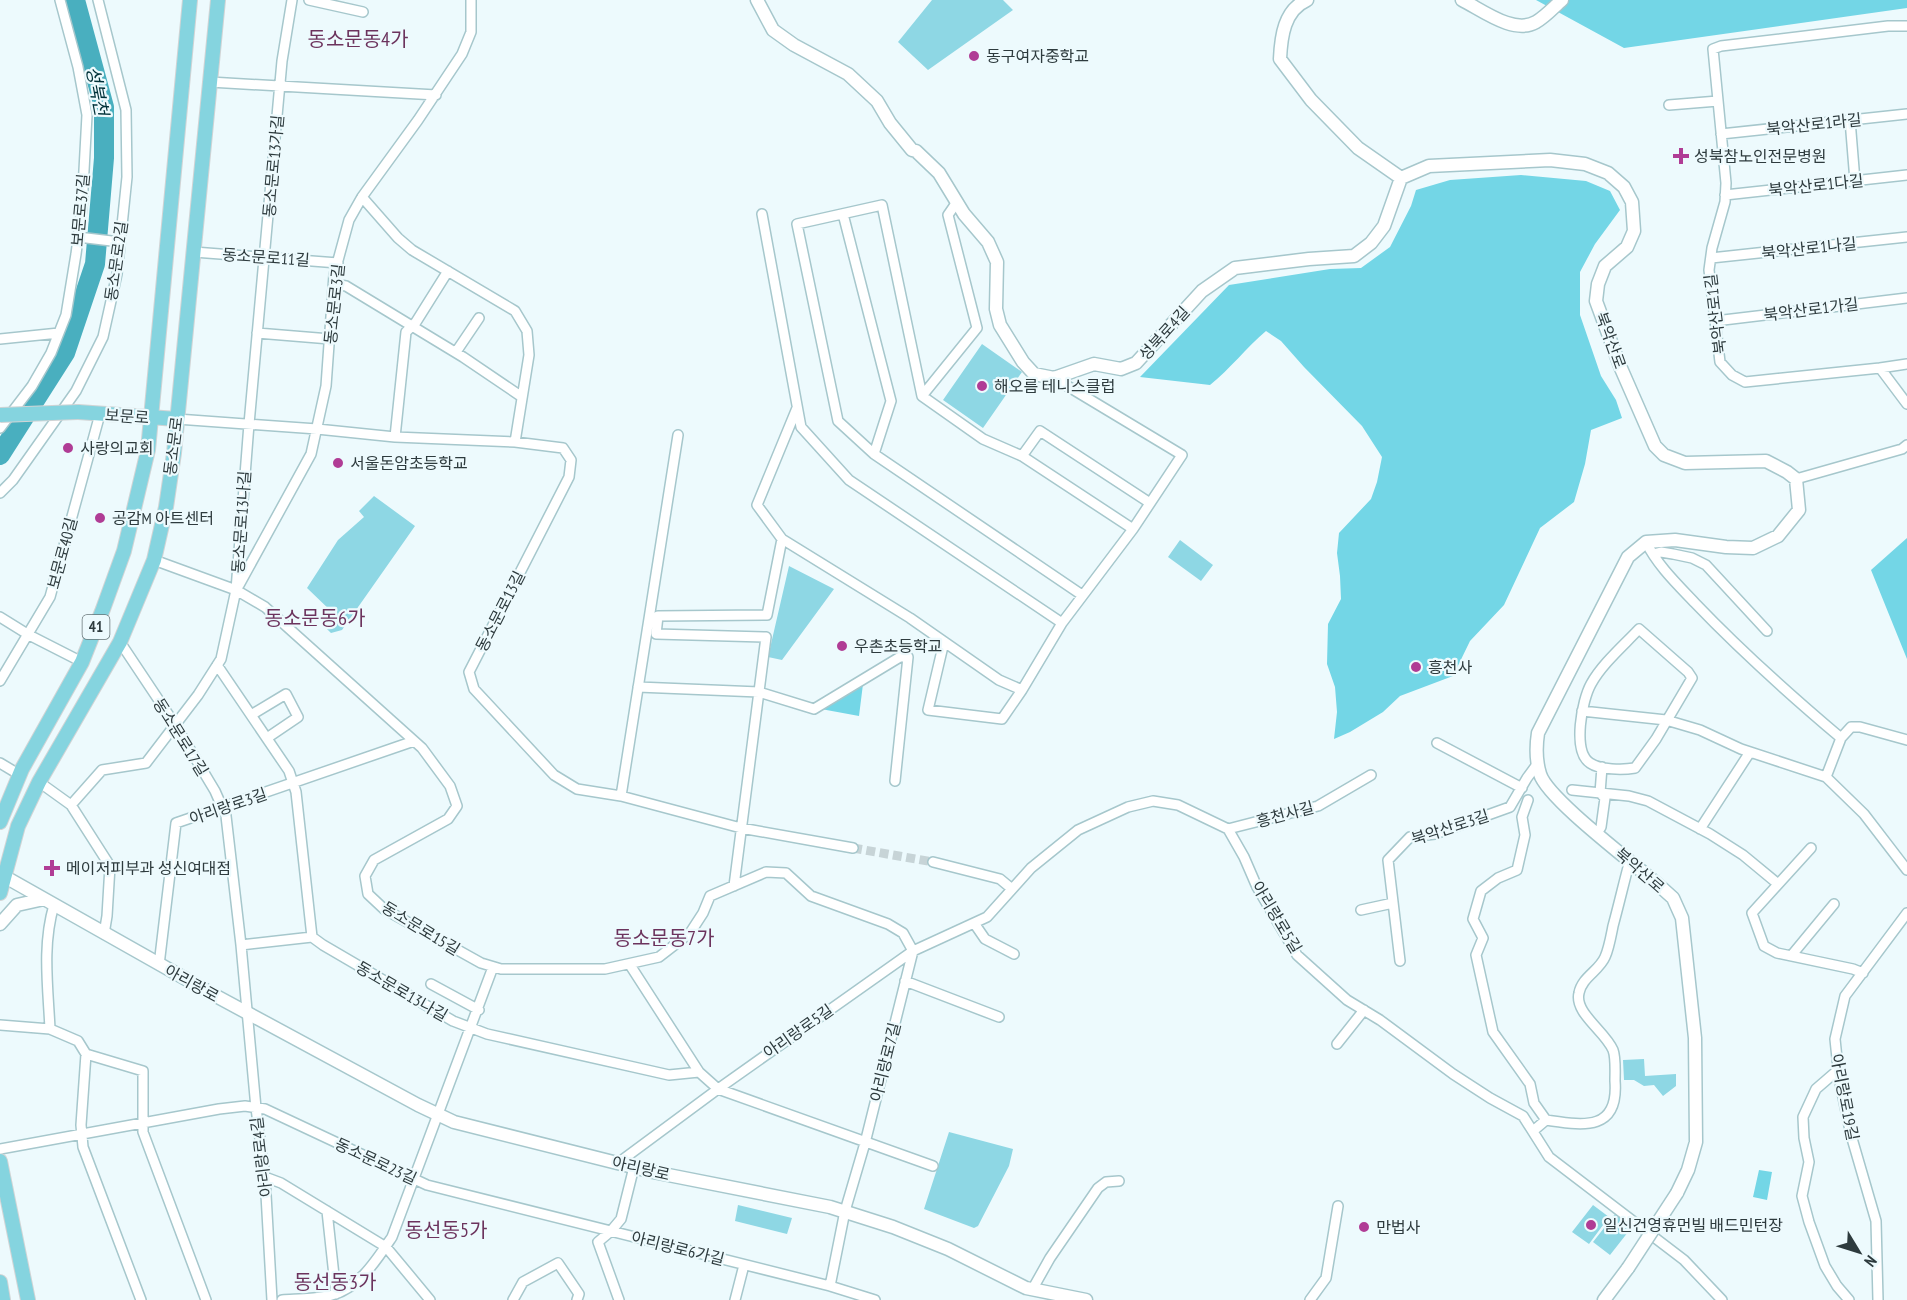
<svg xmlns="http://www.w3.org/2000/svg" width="1907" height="1300" viewBox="0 0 1907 1300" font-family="'PT Sans Narrow','Noto Sans KR',sans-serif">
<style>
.green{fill:#8ed7e4}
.forest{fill:#73d6e6}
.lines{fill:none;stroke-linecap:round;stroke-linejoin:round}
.river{stroke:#49afbf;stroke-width:20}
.street-tunnel{stroke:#c7d4d7;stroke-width:9;stroke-dasharray:9 4.5;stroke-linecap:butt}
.street-casing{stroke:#a6c7cc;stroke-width:12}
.secondary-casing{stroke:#a6c7cc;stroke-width:15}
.primary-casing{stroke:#d1d4d5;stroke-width:16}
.street{stroke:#fff;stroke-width:9}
.secondary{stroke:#fff;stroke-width:12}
.primary{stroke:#85d4df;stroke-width:14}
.secondary-bridge-casing{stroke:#a6c7cc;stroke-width:15;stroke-linecap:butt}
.primary-bridge-casing{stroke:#d1d4d5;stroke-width:16;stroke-linecap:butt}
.secondary-bridge{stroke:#fff;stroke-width:12}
.primary-bridge{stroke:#85d4df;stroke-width:14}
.poi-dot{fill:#b03c95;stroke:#edfafd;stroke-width:2}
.labels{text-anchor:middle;stroke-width:4.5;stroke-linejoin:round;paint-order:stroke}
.shield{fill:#edfafd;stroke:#677477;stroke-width:1.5}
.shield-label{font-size:15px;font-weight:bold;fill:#2e3b3e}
.poi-label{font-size:16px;fill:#2e3b3e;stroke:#edfafd;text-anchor:start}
.street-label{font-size:16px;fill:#2e3b3e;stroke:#edfafd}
.water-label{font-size:18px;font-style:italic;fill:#003138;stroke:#edfafd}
.quarter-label{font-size:20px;fill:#6c335d;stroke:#edfafd}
</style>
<rect width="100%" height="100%" fill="#edfafd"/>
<path class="green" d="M 932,0 L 1003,0 L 1013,10 L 928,70 L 898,42 Z
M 982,344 L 1022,372 L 983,428 L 943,400 Z
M 374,496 L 415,526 L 342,630 L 331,633 L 321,623 L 333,613 L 307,588 L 338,540 L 364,517 L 359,511 Z
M 1180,540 L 1213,565 L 1201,581 L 1168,557 Z
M 789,566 L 834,589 L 782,660 L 768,657 Z
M 1644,1059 L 1645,1076 L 1676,1074 L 1676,1086 L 1663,1096 L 1654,1085 L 1644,1086 L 1634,1080 L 1624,1080 L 1623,1060 Z
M 949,1132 L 1013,1149 L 1009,1166 L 978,1226 L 974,1228 L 924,1209 Z
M 738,1205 L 792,1218 L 787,1234 L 735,1221 Z
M 1593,1205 L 1609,1217 L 1589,1244 L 1572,1232 Z
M 1615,1214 L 1632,1227 L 1610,1255 L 1593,1242 Z"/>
<path class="forest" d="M 1536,0 L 1907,0 L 1907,8 L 1624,48 Z
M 1521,175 L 1586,181 L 1610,191 L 1620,210 L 1595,244 L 1580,272 L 1580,315 L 1601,376 L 1616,400 L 1622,418 L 1591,430 L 1585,464 L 1574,502 L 1540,528 L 1504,605 L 1470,641 L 1453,676 L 1400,696 L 1383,712 L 1350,732 L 1334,739 L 1337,712 L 1335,687 L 1327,664 L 1328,624 L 1341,599 L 1340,576 L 1337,553 L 1339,533 L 1371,499 L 1377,482 L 1382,457 L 1362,426 L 1304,367 L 1281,341 L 1266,331 C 1246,348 1230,369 1210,385 L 1140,377 L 1229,285 L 1330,269 L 1361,268 L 1390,247 L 1411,206 L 1416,190 L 1450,180 Z
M 1907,538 L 1907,659 L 1871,570 Z
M 863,684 L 859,716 L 821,709 Z
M 1759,1170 L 1772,1172 L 1767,1200 L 1753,1197 Z"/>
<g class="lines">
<path class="river" d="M 0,455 L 65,353 L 95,264 L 104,158 L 104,107 L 75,0"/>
<path class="street-tunnel" d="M 853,848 L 933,862"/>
<g class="street-casing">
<path id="street" d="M 309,0 L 363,12
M 210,82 L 436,95
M 1669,105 L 1718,101
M 1850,120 L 1855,181
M 1721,134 L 1907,114
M 1725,195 L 1907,175
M 362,197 L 398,238 L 412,250 L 515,311 L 527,331 L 529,355 L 515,442
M 957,202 L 948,215 L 977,328 L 922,396 L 983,439 L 1022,456
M 762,214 L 801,427 L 849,480 L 1062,623
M 843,214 L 891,401 L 874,454
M 78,237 L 120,242
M 194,252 L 338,263
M 1711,258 L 1907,237
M 334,284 L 346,286 L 463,357 L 522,397
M 1715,321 L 1907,298
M 257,333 L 330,339
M 0,339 L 59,333
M 456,352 L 479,318
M 1907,364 L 1880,368 L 1907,404
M 1880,368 L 1745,382 L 1732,375 L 1720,362 L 1709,270 L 1712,248 L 1725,202 L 1726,183 L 1713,49 L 1721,46 L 1888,26 L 1907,26
M 922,396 L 882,205 L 797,224 L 838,421 L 874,454 L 1082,595
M 797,408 L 757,505 L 782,539 L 910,618 L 999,680 L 1022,690 L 1062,623 L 1133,529 L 1182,455 L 1054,378
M 177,419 L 317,429 L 395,437 L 515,442 L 563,448 L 571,460 L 569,477 L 469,672 L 474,689 L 554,775 L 577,789 L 621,796 L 741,828 L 853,848
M 0,428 L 32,386 L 51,353 L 66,315 L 76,254 L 82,207 L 87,115 L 78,67 L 60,0
M 395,437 L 406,332 L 416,322 L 448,271
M 1796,479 L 1902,449 L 1907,445
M 0,493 L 13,480 L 76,391 L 103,337 L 117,274 L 127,177 L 126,110 L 98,0
M 1133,529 L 1022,456 L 1040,431 L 1150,503
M 1646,542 C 1657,565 1678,585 1695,603 C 1741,651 1790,695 1841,738
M 1653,554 L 1661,552 L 1673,554 L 1692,558 L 1706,565 L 1767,631
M 154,560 L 236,590 L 265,607 L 422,748 L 450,786 L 457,806 L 448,819 L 374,860 L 365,876 L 368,894 L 384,909 L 481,963 L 501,969 L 605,969 L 659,957 L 690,933 L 703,913 L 710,896 L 766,872 L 786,873 L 811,896 L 888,924 L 903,933 L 913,951 L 865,1143 L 845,1211 L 830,1286
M 239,585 L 311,454 L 326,386 L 334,275 L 349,220 L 362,197 L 418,120 L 462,54 L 471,32 L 471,0
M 0,617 L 29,635 L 82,662
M 1639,629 L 1688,672 L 1692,678 L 1656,739 L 1635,768 C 1623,770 1600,770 1590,763 C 1572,751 1582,700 1591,684 C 1602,664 1623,646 1639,629 Z
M 120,642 L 176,726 L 215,791 L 226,816 L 241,945 L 256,1108 L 265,1177 L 272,1300
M 944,642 L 928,710 L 1002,719 L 1022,690
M 217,665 L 289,771 L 296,792 L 312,937 L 323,945 L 453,1021 L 487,1034 L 669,1075 L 699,1072
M 0,681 L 50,597 L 100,414
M 638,687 L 759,692 L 814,709 L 900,657 L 908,657 L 895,781
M 1582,711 L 1666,720 L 1700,730 L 1741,749 L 1826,777 L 1864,814 L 1907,870
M 251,715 L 286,694 L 298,717 L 267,738
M 1437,743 L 1522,788
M 0,763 L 20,775
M 1826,777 L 1841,738 L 1851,727 L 1860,727 L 1907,740
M 39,782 L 71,805 L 102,770 L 146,763 L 198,695 L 221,659 L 236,590 L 249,424 L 282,61 L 292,0
M 1572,790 L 1629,796 L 1648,801 L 1710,834 L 1743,855 L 1778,884
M 621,796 L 678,435
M 1528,800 L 1522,817 L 1525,835 L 1517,870 L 1498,878 L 1481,891 L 1473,919 L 1483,938 L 1476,955 L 1493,1032 L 1530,1084 L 1534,1103 L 1546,1120
M 71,805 L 110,866 L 107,916 L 104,934
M 1228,829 L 1318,806 L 1371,775
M 1700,829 L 1750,752
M 1597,833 L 1601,827 L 1605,798 L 1600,793 L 1602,767
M 1811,848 L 1752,913 L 1764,946 L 1777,953 L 1853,969 L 1863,973
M 933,862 L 1000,879 L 1012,889
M 734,886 L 766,637 L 656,634 L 658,616 L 767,615 L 782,539
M 1361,910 L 1393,903
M 974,923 L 985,939 L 1014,954
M 241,945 L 312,937
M 1791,956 L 1834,904
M 1400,961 L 1388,860 L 1410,837 L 1435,834 L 1510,807 L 1527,778 L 1538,763
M 159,965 L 176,823 L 414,741
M 630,965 L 699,1072 L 718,1089 L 933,1166
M 905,981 L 999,1017
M 431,984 L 479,1010
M 0,1025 L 50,1029 L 78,1041 L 86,1054 L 143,1071 L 143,1132 L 206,1300
M 50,1029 C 48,987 42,945 54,905
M 1337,1044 L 1364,1010
M 86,1054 L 81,1125 L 83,1147 L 141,1300
M 1838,1070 L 1816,1089 L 1803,1117 L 1804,1138 L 1809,1162 L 1802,1196 L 1809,1222 L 1825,1266 L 1837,1286 L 1849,1300
M 1533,1131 L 1546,1120 C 1581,1125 1619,1133 1615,1081 C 1615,1072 1616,1058 1613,1050 C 1605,1031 1574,1013 1579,993 C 1582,977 1599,971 1605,957 C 1609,948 1611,936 1613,926 C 1619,904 1624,882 1630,860
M 0,1149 L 219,1109 L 245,1106 L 265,1109 L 427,1185 L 830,1286 L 875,1300
M 618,1163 L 718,1089 L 913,951 L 987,917 L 1031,868 L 1078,830 L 1128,807 L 1153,801 L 1178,805 L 1228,829 L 1244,857 L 1257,887 L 1297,955 L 1347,1000 L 1380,1020 L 1453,1074 L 1490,1098 L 1523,1116 L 1549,1157 L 1684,1260 L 1722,1300
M 265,1177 L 281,1183 L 386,1247 L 430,1300
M 327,1211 L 336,1294
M 1032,1290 L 1050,1258 L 1098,1188 L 1106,1182 L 1119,1181
M 282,1300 C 297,1299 313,1299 328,1296 C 358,1290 376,1261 392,1237 L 493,967
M 513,1300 L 523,1282 L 558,1263 L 579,1294 L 577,1300
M 619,1300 L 598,1242 L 611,1231 L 621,1219 L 634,1167
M 735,1300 L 744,1265
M 1310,1300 L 1326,1278 L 1338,1206
M 1878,1300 L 1876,1221 L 1851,1135 L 1839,1078 L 1835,1039 L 1845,996 L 1907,913"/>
</g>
<g class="secondary-casing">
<path id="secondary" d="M 757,0 L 773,30 L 794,45 L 848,74 L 877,101 L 890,123 L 912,150 L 916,151 L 939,173 L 964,214 L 988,242 L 997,262 L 996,309 L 1000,325 L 1023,362 L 1034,374 L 1054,378 L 1094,364 L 1121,369 L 1136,363 L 1202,291 L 1235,268 L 1309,259 L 1354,256 L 1371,243 L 1384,226 L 1401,178
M 1307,0 C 1284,10 1281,37 1280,59 L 1311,100 L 1358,148 L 1401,178 L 1429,166 L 1550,160 L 1585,164 L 1608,173 L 1624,187 L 1632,202 L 1634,231 L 1627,247 L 1605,266 L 1598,284 L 1596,301 L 1620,366 L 1655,446 L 1664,455 L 1685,463 L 1766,461 L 1787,472 L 1796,479 L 1799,510 L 1778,536 L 1753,548 L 1726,547 L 1675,540 L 1646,542 L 1628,557 L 1538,733 C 1536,746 1536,761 1540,774 C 1548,800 1639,867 1663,889 L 1673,898 L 1682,918 L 1695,1038 L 1696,1142 L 1688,1170 L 1677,1193
M 1462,0 C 1482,10 1514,35 1536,22 C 1545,17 1554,7 1562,0
M 0,874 L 216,996 L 418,1105 L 454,1122 L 653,1172 L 830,1207 L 893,1227 L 948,1249 L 1026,1288 L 1086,1300
M 0,924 L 17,905 L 44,899
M 1604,1300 L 1628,1268"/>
</g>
<g class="primary-casing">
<path id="primary" d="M 78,412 L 177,419
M 0,822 L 22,769 L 82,662 L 103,609 L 124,551 L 148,450 L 190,0
M 0,893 L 18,826 L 39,782 L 120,642 L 154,560 L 166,507 L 174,453 L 218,0
M 0,1161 L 28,1300
M 0,1282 L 3,1300"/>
</g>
<use href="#street" class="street"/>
<use href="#secondary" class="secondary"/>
<use href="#primary" class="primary"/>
<g class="secondary-bridge-casing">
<path id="secondary-bridge" d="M 1628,1268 L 1677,1193"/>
</g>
<g class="primary-bridge-casing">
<path id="primary-bridge" d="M 0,415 L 78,412"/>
</g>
<use href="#secondary-bridge" class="secondary-bridge"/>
<use href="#primary-bridge" class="primary-bridge"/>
</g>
<g class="poi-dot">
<circle cx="974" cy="56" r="6"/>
<path d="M1678 147h6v6h6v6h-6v6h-6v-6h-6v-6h6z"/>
<circle cx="982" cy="386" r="6"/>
<circle cx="68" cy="448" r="6"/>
<circle cx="338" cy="463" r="6"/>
<circle cx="100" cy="518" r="6"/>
<circle cx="842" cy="646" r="6"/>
<circle cx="1416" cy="667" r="6"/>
<path d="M49 859h6v6h6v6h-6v6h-6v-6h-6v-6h6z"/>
<circle cx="1591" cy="1225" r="6"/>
<circle cx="1364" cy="1227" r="6"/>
</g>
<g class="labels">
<rect class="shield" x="82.5" y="615" width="27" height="24" rx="4.5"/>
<g class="shield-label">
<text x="96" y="632">41</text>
</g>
<g class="poi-label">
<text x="986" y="62">동구여자중학교</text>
<text x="1694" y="162">성북참노인전문병원</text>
<text x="994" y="392">해오름 테니스클럽</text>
<text x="80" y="454">사랑의교회</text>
<text x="350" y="469">서울돈암초등학교</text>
<text x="112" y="524">공감M 아트센터</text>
<text x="854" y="652">우촌초등학교</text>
<text x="1428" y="673">흥천사</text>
<text x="66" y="874">메이저피부과 성신여대점</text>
<text x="1603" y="1231">일신건영휴먼빌 배드민턴장</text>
<text x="1376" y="1233">만법사</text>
</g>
<g class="street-label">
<text transform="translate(1814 124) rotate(-6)" y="6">북악산로1라길</text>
<text transform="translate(273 166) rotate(-85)" y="6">동소문로13가길</text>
<text transform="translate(1816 185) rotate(-6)" y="6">북악산로1다길</text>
<text transform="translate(80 210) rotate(-85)" y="6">보문로37길</text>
<text transform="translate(1809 248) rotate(-6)" y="6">북악산로1나길</text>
<text transform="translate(266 257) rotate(4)" y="6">동소문로11길</text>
<text transform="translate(116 261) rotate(-82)" y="6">동소문로2길</text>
<text transform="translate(334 304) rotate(-84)" y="6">동소문로3길</text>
<text transform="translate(1811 309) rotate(-7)" y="6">북악산로1가길</text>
<text transform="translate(1715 314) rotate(-97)" y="6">북악산로1길</text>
<text transform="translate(1164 333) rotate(-48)" y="6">성북로4길</text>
<text transform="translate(1611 340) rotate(70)" y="6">북악산로</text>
<text transform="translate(127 416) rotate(4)" y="6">보문로</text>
<text transform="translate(173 446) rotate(-83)" y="6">동소문로</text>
<text transform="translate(241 522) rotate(-86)" y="6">동소문로13나길</text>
<text transform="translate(62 553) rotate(-75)" y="6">보문로40길</text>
<text transform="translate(500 611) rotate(-63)" y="6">동소문로13길</text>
<text transform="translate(181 737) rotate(58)" y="6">동소문로17길</text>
<text transform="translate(228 806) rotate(-19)" y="6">아리랑로3길</text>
<text transform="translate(1285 814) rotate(-15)" y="6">흥천사길</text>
<text transform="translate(1450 827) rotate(-18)" y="6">북악산로3길</text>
<text transform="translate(1640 870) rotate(41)" y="6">북악산로</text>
<text transform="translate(1277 917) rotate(59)" y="6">아리랑로5길</text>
<text transform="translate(421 928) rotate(31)" y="6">동소문로15길</text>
<text transform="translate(192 983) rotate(29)" y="6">아리랑로</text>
<text transform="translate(402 991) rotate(30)" y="6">동소문로13나길</text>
<text transform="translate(798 1031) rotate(-35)" y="6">아리랑로5길</text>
<text transform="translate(885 1062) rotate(-76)" y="6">아리랑로7길</text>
<text transform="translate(1845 1097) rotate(79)" y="6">아리랑로19길</text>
<text transform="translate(261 1157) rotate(-97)" y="6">아리랑로4길</text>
<text transform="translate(376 1161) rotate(25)" y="6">동소문로23길</text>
<text transform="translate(641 1168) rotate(13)" y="6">아리랑로</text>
<text transform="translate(678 1248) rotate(14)" y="6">아리랑로6가길</text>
</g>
<g class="water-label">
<text transform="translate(97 91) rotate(79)" y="6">성북천</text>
</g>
<g class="quarter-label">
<text x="358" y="46">동소문동4가</text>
<text x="315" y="625">동소문동6가</text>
<text x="664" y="945">동소문동7가</text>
<text x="446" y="1237">동선동5가</text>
<text x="335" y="1289">동선동3가</text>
</g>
</g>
<g transform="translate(1859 1252) rotate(128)" stroke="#edfafd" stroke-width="4.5" paint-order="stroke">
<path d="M0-4.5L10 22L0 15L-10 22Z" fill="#2e3b3e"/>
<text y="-9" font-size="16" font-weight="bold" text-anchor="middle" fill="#2e3b3e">N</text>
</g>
</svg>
